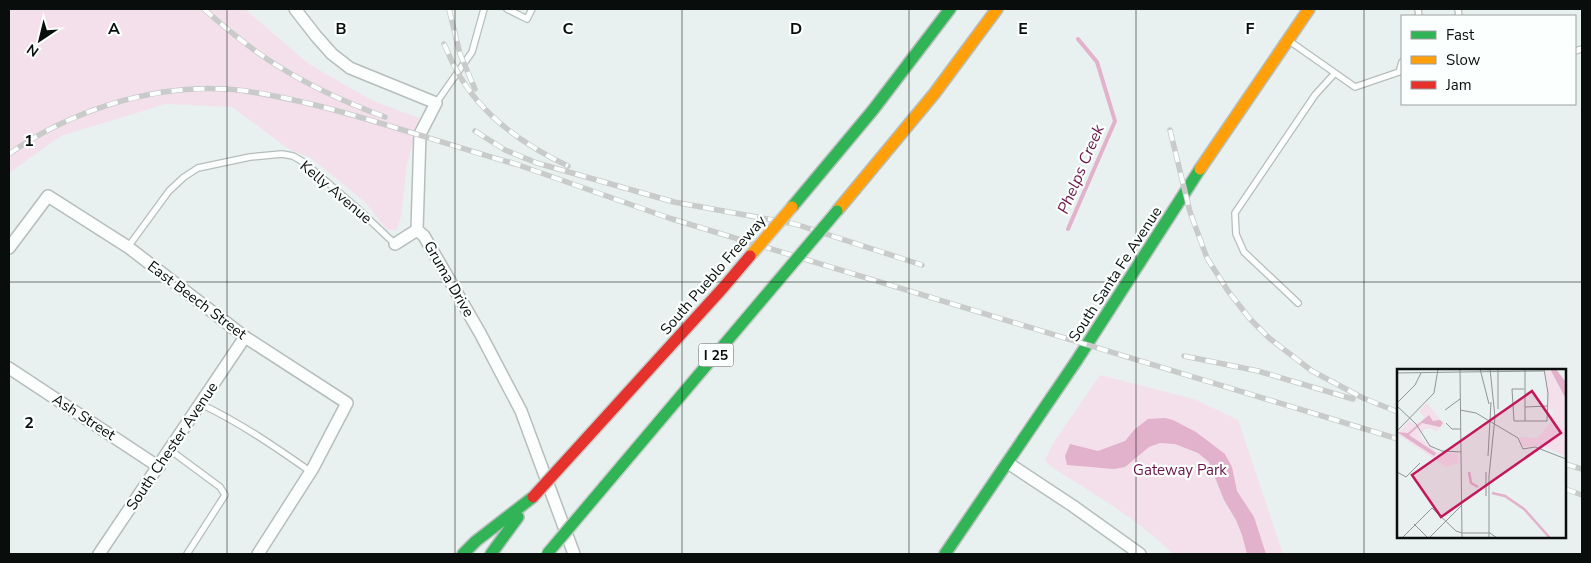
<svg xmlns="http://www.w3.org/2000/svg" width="1591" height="563" viewBox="0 0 1591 563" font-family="'Nunito Sans',sans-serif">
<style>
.green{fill:#f4e0eb}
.water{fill:#e2b1cb}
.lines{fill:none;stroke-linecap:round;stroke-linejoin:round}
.stream{stroke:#e2b1cb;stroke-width:4}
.lane-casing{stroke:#b6bebc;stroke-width:8}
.street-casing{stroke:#b6bebc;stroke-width:14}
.fast-casing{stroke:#b6bebc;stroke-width:14}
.slow-casing{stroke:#b6bebc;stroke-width:14}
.lane{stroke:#fcfdfd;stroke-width:5.5}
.street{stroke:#fcfdfd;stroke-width:11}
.fast{stroke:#30b455;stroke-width:11}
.slow{stroke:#ff9f0a;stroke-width:11}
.rail-casing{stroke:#c8cbca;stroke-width:5.5}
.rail{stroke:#fbfffe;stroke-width:4;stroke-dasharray:11;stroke-linecap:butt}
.fast-bridge-casing{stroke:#c6cac9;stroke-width:14;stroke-linecap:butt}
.slow-bridge-casing{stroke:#c6cac9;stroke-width:14;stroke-linecap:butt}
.jam-bridge-casing{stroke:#c6cac9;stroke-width:14;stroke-linecap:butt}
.fast-bridge{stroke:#30b455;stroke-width:11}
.slow-bridge{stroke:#ff9f0a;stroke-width:11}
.jam-bridge{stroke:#e5322d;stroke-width:11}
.grid{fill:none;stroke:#090e0d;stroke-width:1;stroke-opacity:0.55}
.labels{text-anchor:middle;stroke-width:4.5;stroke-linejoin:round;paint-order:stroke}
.shield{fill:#fbfffe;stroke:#525655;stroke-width:1}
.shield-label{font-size:14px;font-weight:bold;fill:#090e0d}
.street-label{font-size:15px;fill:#090e0d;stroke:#fbfffe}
.park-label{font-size:15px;fill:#6a1449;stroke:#fbfffe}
.water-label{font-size:16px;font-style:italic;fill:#6c164b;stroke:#fbfffe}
.inset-river{fill:none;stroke:#e2b1cb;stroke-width:2.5}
.inset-road{fill:none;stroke:#8f9695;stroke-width:1}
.view{fill:#c2185b;fill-opacity:0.15;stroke:#c2185b;stroke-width:2.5}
.inset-edge{fill:none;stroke:#090e0d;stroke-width:2.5}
.grid-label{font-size:16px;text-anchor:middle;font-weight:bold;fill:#090e0d;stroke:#fbfffe;stroke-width:4.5;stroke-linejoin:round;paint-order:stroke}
</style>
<rect width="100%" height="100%" fill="#e8f1ef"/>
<path class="green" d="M 9,9 L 245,9 L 309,64 L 371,100 L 419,118 L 407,165 L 401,216 L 397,230 L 387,230 L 365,202 L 311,158 L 290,150 L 232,107 L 166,104 L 61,136 L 9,173 Z
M 1100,375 L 1194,399 L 1238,420 L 1283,554 L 1173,554 C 1138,519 1092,493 1050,466 L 1045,460 L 1054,442 Z"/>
<path class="water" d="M 1165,418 L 1173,420 L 1196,432 L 1225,454 L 1232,467 L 1237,491 L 1254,517 L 1266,554 L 1247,554 L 1242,535 L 1236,520 L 1224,500 L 1209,462 L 1198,453 L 1175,444 L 1160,443 L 1149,447 L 1125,467 L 1114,469 L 1067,465 L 1065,456 L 1070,444 L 1098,451 L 1125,441 L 1135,429 L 1148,419 Z"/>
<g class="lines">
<path class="stream" d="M 1068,229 L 1115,121 L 1097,62 L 1078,39"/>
<g class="lane-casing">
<path id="lane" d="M 507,9 L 527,19 L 532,9
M 1418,9 L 1419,16
M 1458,9 L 1459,16
M 1288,40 L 1355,87 L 1399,72 L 1402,62
M 1575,51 L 1582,49
M 436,103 L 472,52 L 484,9
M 128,247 L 169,191 L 184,177 L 198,168 L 250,157 L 282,154 L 293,156 L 305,163 L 357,208 L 395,244
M 1298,303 L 1244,252 L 1236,234 L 1235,213 L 1315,95 L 1335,73
M 201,404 C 242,424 274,446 311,472
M 170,450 L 220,487 L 225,495 L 187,554"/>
</g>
<g class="street-casing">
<path id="street" d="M 295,9 L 316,36 L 332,54 L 350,68 L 436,103 L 420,134 L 417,230
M 417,230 L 424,236 L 480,333 L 521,411 L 574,554
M 395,244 L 417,230
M 9,248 L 48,196 L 128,247 L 245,337 L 347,403 L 313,468 L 258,554
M 9,368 L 159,467
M 1008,463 L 1073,506 L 1140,554
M 99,554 L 245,337"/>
</g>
<g class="fast-casing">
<path id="fast" d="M 792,207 L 873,110 L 950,9
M 463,554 L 476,541 L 533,497
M 491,554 L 518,517
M 945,554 L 1077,360 L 1200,169"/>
</g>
<g class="slow-casing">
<path id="slow" d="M 1200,169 L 1309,9
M 837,211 L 934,94 L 997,9"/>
</g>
<use href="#lane" class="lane"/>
<use href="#street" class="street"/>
<use href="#fast" class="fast"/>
<use href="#slow" class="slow"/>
<g class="rail-casing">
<path id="rail" d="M 204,9 C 224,27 245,44 267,59 C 303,83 344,102 385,117
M 449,9 L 460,54 L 475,89
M 444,44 C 448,52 451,61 456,69 C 479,114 524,145 568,166
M 1170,130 L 1190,212 L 1207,258 L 1228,291 L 1250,319 L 1269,338 L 1312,371 L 1363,398 L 1398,412
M 475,131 L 505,150 L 537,163 L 674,202 L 795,224 L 922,265
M 9,154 C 70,111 150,85 226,89 C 256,91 286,98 315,105 C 383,122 448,145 515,164
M 510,162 L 669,218 L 1398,439
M 1184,356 L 1258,371 L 1353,399
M 1565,464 L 1582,469
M 1565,489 L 1582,495"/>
</g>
<use href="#rail" class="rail"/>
<g class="fast-bridge-casing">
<path id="fast-bridge" d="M 547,554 L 837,211"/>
</g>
<g class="slow-bridge-casing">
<path id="slow-bridge" d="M 750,256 L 792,207"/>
</g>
<g class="jam-bridge-casing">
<path id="jam-bridge" d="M 533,497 L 722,289 L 750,256"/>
</g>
<use href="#fast-bridge" class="fast-bridge"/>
<use href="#slow-bridge" class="slow-bridge"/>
<use href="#jam-bridge" class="jam-bridge"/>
</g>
<path class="grid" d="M 227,9 L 227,554M 455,9 L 455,554M 682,9 L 682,554M 909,9 L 909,554M 1136,9 L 1136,554M 1364,9 L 1364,554M 9,282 L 1582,282"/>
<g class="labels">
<rect class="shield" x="698.5" y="343.5" width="35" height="23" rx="4"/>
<g class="shield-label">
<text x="716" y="360">I 25</text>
</g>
<g class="street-label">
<text transform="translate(336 192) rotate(40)" y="5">Kelly Avenue</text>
<text transform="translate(1115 274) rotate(-57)" y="5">South Santa Fe Avenue</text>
<text transform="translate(713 275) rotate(-49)" y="5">South Pueblo Freeway</text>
<text transform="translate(449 279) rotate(60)" y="5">Gruma Drive</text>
<text transform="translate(197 300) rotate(37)" y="5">East Beech Street</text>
<text transform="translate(84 417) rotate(33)" y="5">Ash Street</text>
<text transform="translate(172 446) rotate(-56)" y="5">South Chester Avenue</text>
</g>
<g class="park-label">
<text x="1180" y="475">Gateway Park</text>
</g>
<g class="water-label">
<text transform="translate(1080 169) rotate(-67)" y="6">Phelps Creek</text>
</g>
</g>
<g transform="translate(1397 369)">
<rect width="169" height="169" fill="#e8f1ef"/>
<path d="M 147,0 L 157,4 L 169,30 L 169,87 L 145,77 L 126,78 L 122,68 L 141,69 L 155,51 L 156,41 L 151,41 ZM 30,34 L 47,55 L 39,63 L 34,59 L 29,60 L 22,65 L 25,70 L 40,83 L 61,85 L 62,94 L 49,98 L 0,65 L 12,52 L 17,55 L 24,52 L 27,48 L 22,42 Z" fill="#f4e0eb"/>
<path d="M 153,0 L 159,0 L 168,12 L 169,30 ZM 32,46 L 36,52 L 43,51 L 46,54 L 43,58 L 25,54 L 12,66 L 39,84 L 37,87 L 0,63 L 11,64 Z" fill="#e2b1cb"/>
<path class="inset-river" d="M 72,103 L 74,114 L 81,118M 95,124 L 108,127 L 127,140 L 153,169"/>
<path class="inset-road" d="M 63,0 L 65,169M 83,0 L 92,35M 128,0 L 128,52M 63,3 L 147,2M 0,4 L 63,3M 127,20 L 115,20 L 117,52 L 150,52 L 151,24 L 147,0M 0,34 L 18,16 L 24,4M 0,37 L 19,55 L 33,77 L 45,82 L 64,83M 128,38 L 151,37M 101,40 L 101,0M 48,41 L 63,30M 63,41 L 79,44 L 121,69 L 126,80 L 138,78 L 169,90M 49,54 L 55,60 L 64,60M 0,62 L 37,24 L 41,0M 91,87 L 94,33M 0,103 L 9,108 L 23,94M 89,127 L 89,103M 17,155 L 31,169M 65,164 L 93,164 L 100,169M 5,169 L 35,139 L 59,162 L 65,164M 32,169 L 65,136M 92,169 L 92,107 L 98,48 L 93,0"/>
<path class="view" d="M 135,22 L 164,64 L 44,148 L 15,106 Z"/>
<rect width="169" height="169" class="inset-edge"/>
</g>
<g class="grid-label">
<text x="114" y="34">A</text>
<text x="341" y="34">B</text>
<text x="568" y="34">C</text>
<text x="796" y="34">D</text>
<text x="1023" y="34">E</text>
<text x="1250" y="34">F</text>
<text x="29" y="146">1</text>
<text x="29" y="428">2</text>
</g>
<rect width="1591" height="563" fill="none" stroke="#090e0d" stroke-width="20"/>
<rect x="1401" y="15" width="175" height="90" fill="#fbfffe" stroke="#9a9f9e"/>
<rect x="1411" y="31" width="25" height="8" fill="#30b455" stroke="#9a9f9e"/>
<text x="1446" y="40" font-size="15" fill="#090e0d">Fast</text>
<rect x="1411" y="56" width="25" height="8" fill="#ff9f0a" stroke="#9a9f9e"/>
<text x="1446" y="65" font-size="15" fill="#090e0d">Slow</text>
<rect x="1411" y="81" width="25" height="8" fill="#e5322d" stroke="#9a9f9e"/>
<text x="1446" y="90" font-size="15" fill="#090e0d">Jam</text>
<g transform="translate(40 40) rotate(215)" stroke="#fbfffe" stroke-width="4" paint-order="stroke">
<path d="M0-4L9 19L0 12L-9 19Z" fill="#090e0d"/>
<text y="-8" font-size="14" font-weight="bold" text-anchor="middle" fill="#090e0d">N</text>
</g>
</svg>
